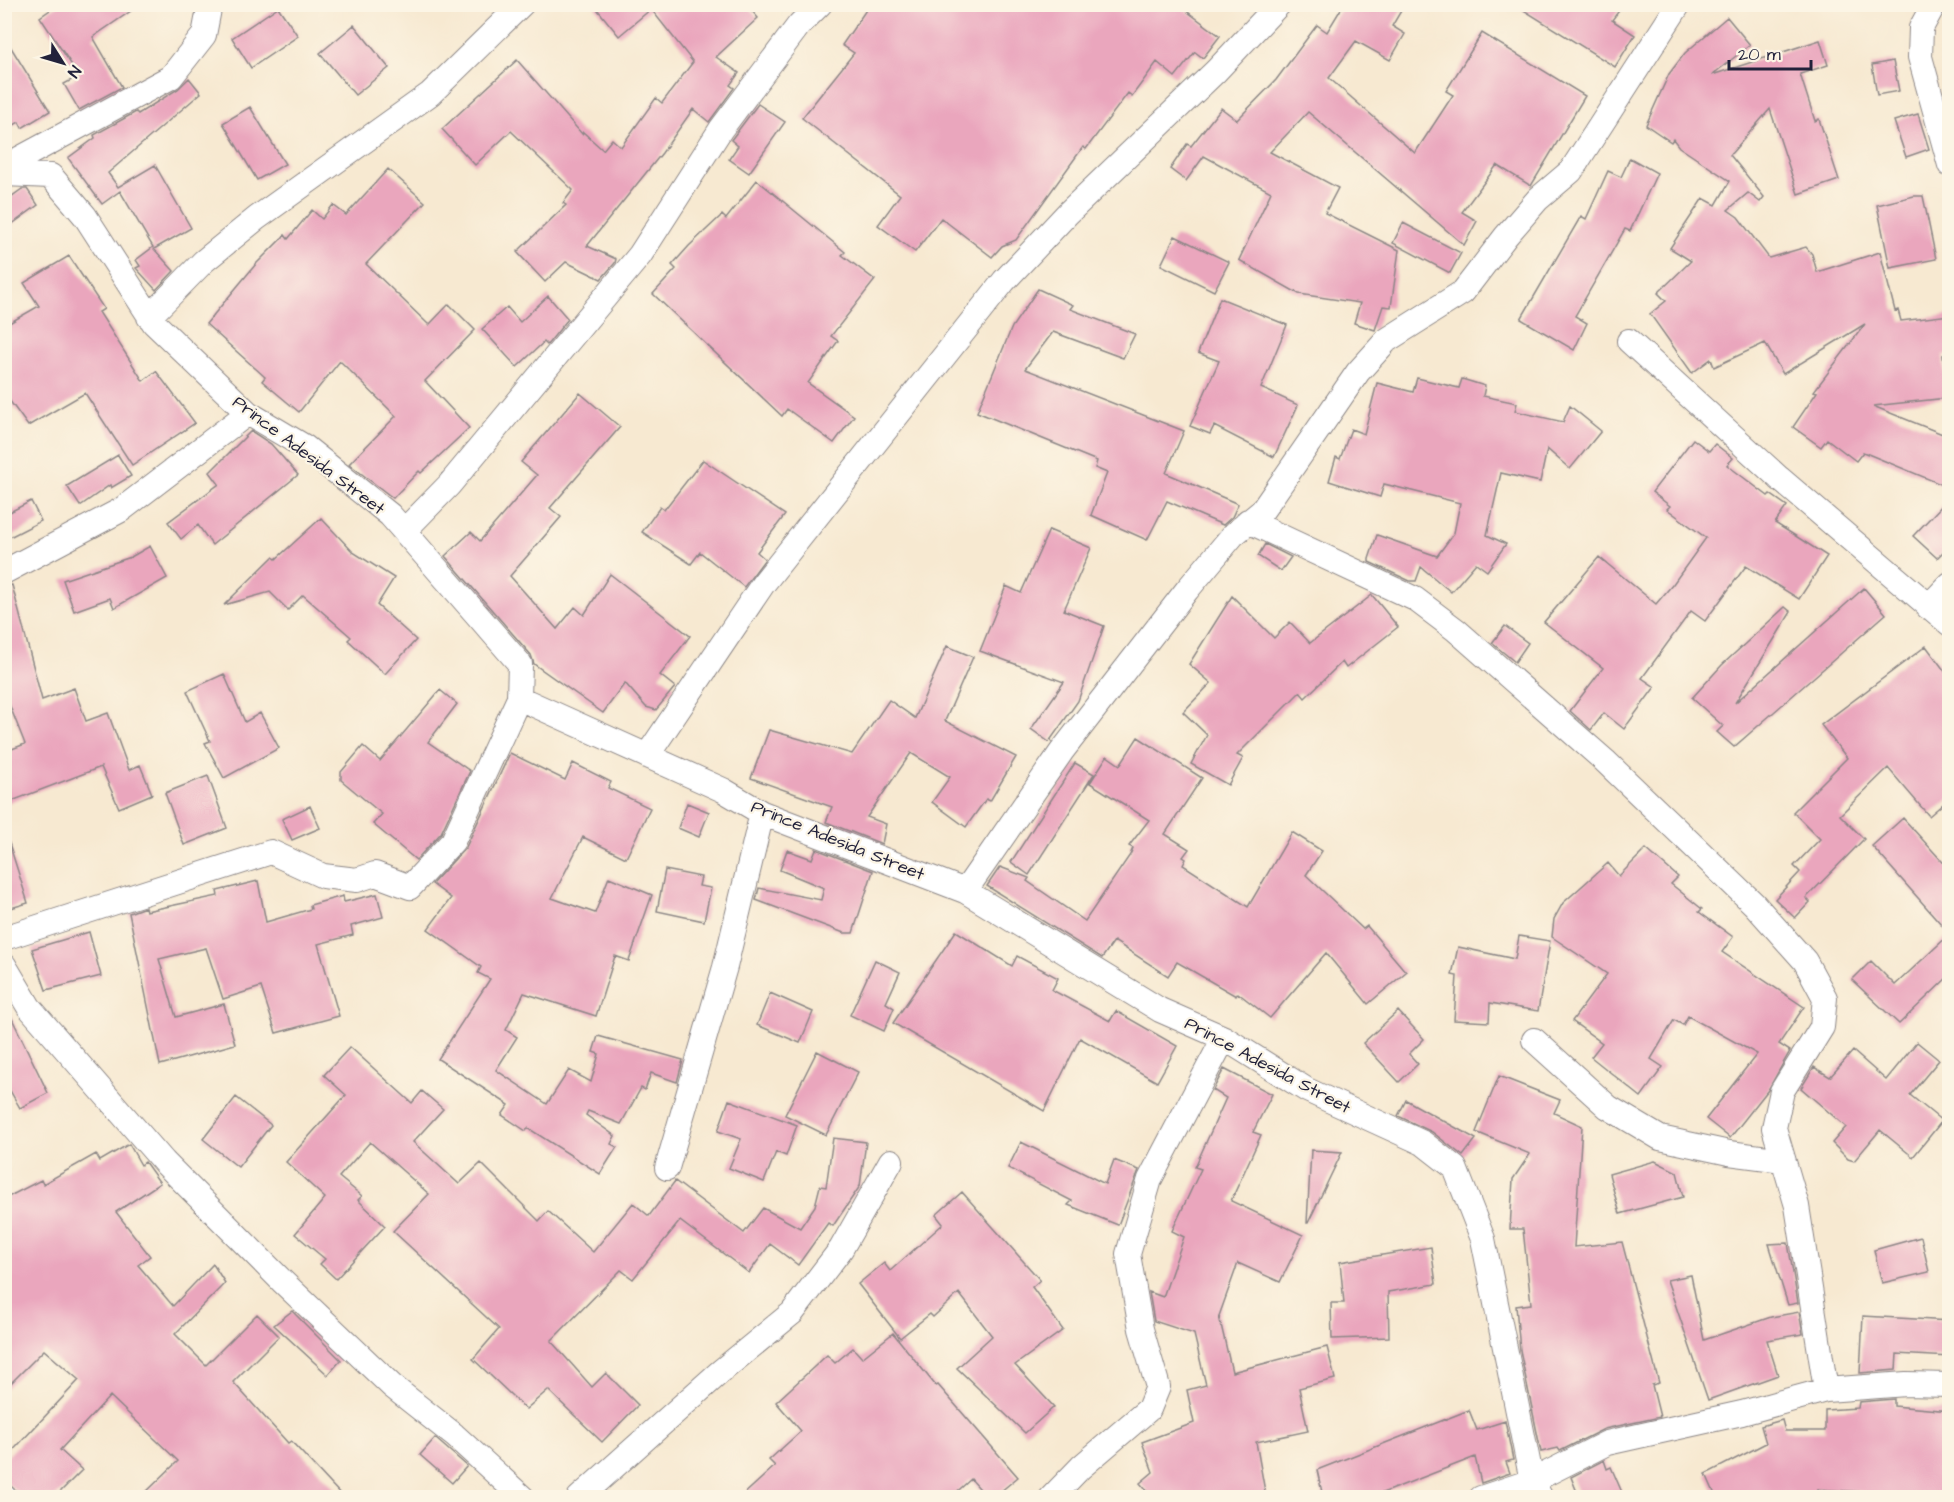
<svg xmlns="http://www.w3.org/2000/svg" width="1954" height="1502" viewBox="0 0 1954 1502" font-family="'Architects Daughter',sans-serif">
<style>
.building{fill:#eaa6bd}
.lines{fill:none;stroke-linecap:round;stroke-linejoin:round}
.street-casing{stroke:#8c8686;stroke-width:26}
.street{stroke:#fff;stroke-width:24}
.labels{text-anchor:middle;stroke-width:4.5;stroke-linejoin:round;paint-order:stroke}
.street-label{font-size:18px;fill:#22223b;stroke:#fcf5e5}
</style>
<rect width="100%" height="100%" fill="#fcf5e5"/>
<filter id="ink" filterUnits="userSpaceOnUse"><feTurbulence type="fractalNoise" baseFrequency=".0167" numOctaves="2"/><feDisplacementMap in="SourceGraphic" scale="12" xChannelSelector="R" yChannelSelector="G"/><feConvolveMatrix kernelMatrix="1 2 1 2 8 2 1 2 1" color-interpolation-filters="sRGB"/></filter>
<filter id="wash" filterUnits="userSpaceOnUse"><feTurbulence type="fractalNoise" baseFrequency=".008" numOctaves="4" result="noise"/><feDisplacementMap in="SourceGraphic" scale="24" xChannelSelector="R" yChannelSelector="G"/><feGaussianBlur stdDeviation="1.35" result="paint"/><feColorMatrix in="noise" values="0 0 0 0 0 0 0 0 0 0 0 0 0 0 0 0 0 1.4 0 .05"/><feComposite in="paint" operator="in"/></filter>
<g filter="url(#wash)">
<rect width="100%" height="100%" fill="#f7e9d1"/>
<g id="blocks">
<path class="building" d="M 59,4 L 141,4 L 93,37 L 122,87 L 79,110 L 64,84 L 79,76 L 40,17 Z
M 593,4 L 746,4 L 758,18 L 716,57 L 739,73 L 730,85 L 734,88 L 709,122 L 693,109 L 662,153 L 587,246 L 616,259 L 615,263 L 601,279 L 566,262 L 545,282 L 517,252 L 566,205 L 563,203 L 573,190 L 511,131 L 475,165 L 442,129 L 517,60 L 582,134 L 583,132 L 603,150 L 612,139 L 621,147 L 656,98 L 662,103 L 693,62 L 651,9 L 619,36 Z
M 870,4 L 1177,4 L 1220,36 L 1203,58 L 1195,52 L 1175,77 L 1157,62 L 1132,96 L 1128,93 L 1086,149 L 1083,147 L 1016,240 L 1002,246 L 992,257 L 941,218 L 915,252 L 878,225 L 900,195 L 802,118 L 854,53 L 842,45 Z
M 1344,4 L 1405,4 L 1392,26 L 1405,34 L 1390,60 L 1356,41 L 1329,78 L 1415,153 L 1453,95 L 1446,91 L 1482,33 L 1585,96 L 1531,186 L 1497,165 L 1462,212 L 1477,221 L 1464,245 L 1308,112 L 1270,152 L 1338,188 L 1325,213 L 1399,250 L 1391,307 L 1383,306 L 1375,330 L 1354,323 L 1360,303 L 1299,294 L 1239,260 L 1271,192 L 1204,156 L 1186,181 L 1170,169 L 1187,144 L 1191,146 L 1221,108 L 1237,120 L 1276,80 L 1317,25 L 1327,32 Z
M 1514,4 L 1624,4 L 1612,20 L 1635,35 L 1615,67 Z
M 278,7 L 298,36 L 251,68 L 232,38 Z
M 1727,17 L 1750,45 L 1712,75 L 1820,40 L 1828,65 L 1800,74 L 1815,121 L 1819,119 L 1839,180 L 1798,194 L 1770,109 L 1730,155 L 1764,197 L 1760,202 L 1748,193 L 1728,210 L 1738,217 L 1769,258 L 1806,247 L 1812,254 L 1817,272 L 1880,252 L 1895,311 L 1898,310 L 1901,321 L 1950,315 L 1950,354 L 1943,355 L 1947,398 L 1873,406 L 1950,437 L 1950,488 L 1863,452 L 1856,461 L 1827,439 L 1821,447 L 1793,427 L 1817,392 L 1814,391 L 1865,324 L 1783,374 L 1765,343 L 1714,367 L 1711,359 L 1692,373 L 1650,314 L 1666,301 L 1658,293 L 1691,261 L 1670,248 L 1703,198 L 1716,205 L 1730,181 L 1679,147 L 1673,139 L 1671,142 L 1646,125 L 1669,74 L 1685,53 Z
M 354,25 L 389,68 L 355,95 L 320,53 Z
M 4,36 L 50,111 L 22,128 L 19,122 L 4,131 Z
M 1893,61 L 1899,91 L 1877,95 L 1872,65 Z
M 189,78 L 201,93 L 108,173 L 118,187 L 155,165 L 191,228 L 154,249 L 174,271 L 156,290 L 136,268 L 140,266 L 136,260 L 153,247 L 120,191 L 102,204 L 68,158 L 95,138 L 94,135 L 136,112 L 138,114 L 178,89 Z
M 758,104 L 785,122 L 749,173 L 729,159 L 738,146 L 731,140 Z
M 250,107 L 285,164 L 257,180 L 223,123 Z
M 1918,114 L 1929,149 L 1906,157 L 1894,121 Z
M 1630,158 L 1657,173 L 1630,231 L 1625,229 L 1575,316 L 1587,323 L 1574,350 L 1521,319 L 1581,216 L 1586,219 L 1608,171 L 1621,177 Z
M 388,169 L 425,202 L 366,264 L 429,325 L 449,304 L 475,330 L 425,381 L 469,428 L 421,473 L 419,471 L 393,498 L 349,464 L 396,416 L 340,361 L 299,412 L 262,381 L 265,377 L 206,324 L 256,264 L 285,235 L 288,239 L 312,210 L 322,219 L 333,205 L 346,215 Z
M 757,180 L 845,252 L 842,255 L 875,280 L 831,336 L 838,341 L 808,383 L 854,416 L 834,443 L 787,409 L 782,416 L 653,294 L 676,269 L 672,265 L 689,246 L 722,215 L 726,219 Z
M 22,189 L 27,189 L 38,205 L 4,230 L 4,202 Z
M 1914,196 L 1923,196 L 1936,259 L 1890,268 L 1877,205 Z
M 1403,223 L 1461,253 L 1450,273 L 1393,243 Z
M 1175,236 L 1229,262 L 1214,291 L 1161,265 Z
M 69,256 L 104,309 L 99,312 L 143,381 L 156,371 L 195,423 L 132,465 L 85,393 L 28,426 L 4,393 L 4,326 L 39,306 L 24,283 Z
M 1038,289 L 1073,305 L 1070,309 L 1135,334 L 1123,358 L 1053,332 L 1025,369 L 1184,431 L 1166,473 L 1238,504 L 1232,517 L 1223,525 L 1167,501 L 1147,540 L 1091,515 L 1107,473 L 1095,468 L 1097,461 L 977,412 L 1012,327 Z
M 548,296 L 568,319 L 547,345 L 544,342 L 517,367 L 482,329 L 507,307 L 520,322 Z
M 1220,298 L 1287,325 L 1261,388 L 1298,405 L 1274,457 L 1214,426 L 1210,434 L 1190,426 L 1219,361 L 1198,353 Z
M 1417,378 L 1459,388 L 1462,379 L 1485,386 L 1483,396 L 1517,403 L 1515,411 L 1563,422 L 1570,406 L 1601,431 L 1570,469 L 1547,449 L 1540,482 L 1501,473 L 1487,535 L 1506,544 L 1487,571 L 1476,563 L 1451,592 L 1421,567 L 1416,581 L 1410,581 L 1369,562 L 1369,559 L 1377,535 L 1437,556 L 1454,533 L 1460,503 L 1384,484 L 1380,497 L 1329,481 L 1336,457 L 1340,459 L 1351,429 L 1364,434 L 1377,383 L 1413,392 Z
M 580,393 L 620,427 L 550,508 L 561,517 L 510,576 L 557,629 L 575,607 L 584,615 L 610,574 L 690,636 L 660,675 L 675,687 L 656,710 L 646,707 L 625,683 L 603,713 L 534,664 L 531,655 L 445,556 L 471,532 L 480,541 L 537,475 L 521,462 Z
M 251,431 L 271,444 L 298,475 L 212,545 L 198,525 L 181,539 L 168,522 L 219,484 L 210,472 Z
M 1693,439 L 1709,451 L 1715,444 L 1733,458 L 1727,465 L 1768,496 L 1770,494 L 1787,506 L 1775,523 L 1827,556 L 1799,599 L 1746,566 L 1705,621 L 1691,611 L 1642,678 L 1655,687 L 1624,729 L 1604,713 L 1591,730 L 1570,711 L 1603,668 L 1544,622 L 1599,557 L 1656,604 L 1673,584 L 1706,538 L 1667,509 L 1670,506 L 1652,492 Z
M 118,455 L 131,476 L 111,488 L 110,485 L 80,506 L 67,486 Z
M 703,460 L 785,515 L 757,552 L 765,559 L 744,587 L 700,552 L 691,564 L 642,532 L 660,507 L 664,510 Z
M 1950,497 L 1950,545 L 1937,558 L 1913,536 Z
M 31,501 L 41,521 L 4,540 L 4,515 Z
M 321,518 L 353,552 L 394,578 L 377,605 L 416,640 L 385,674 L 348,640 L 351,637 L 303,595 L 288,610 L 270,592 L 224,605 L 273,557 L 276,559 Z
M 1049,530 L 1091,548 L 1064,610 L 1104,626 L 1078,701 L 1049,742 L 1031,729 L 1064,682 L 980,651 L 1006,586 L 1021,593 Z
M 1265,544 L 1291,557 L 1281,571 L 1258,556 Z
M 150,546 L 167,578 L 114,608 L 110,598 L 74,611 L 63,580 L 131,557 Z
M 12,585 L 42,700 L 74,688 L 86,721 L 108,713 L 129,770 L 140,765 L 152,794 L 119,808 L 101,767 L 4,804 L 4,752 L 25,744 L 4,691 L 4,586 Z
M 1864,588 L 1886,614 L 1734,747 L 1717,732 L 1723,726 L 1692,698 L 1722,665 L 1785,607 L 1791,612 L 1735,703 Z
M 1372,595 L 1398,627 L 1346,668 L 1342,662 L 1305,698 L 1300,692 L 1237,755 L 1243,758 L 1228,785 L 1191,764 L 1207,735 L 1183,712 L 1211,683 L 1189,664 L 1232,596 L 1274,638 L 1290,622 L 1310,643 Z
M 1505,626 L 1528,643 L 1515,662 L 1492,643 Z
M 947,646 L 973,657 L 945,721 L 1016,757 L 990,801 L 986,799 L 966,827 L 932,802 L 950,777 L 911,753 L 867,817 L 886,824 L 882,844 L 826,822 L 832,807 L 751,778 L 769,730 L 852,754 L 889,700 L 915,718 Z
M 1926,646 L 1950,678 L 1950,798 L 1929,816 L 1888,768 L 1840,815 L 1864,839 L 1806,898 L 1810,902 L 1795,918 L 1775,899 L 1800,872 L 1794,866 L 1820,839 L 1793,812 L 1847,758 L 1821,725 Z
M 224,674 L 245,722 L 260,713 L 279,748 L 224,778 L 205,743 L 210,741 L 187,691 Z
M 440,690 L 457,704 L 428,742 L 470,771 L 441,833 L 416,860 L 373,824 L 382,814 L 341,780 L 341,772 L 363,746 L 380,761 Z
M 1138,737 L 1202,778 L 1165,834 L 1189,849 L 1183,857 L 1186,859 L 1183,865 L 1248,907 L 1292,832 L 1322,851 L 1306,875 L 1363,929 L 1367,926 L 1406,972 L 1368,1004 L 1326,953 L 1270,1018 L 1238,993 L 1236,996 L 1177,962 L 1168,976 L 1114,941 L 1102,958 L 987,886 L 1000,867 L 1029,878 L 1027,881 L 1085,921 L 1130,855 L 1133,848 L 1129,846 L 1149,820 L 1090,783 L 1107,756 L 1120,765 Z
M 510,753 L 565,780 L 573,763 L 611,782 L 608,788 L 650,808 L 626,858 L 583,837 L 552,898 L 595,913 L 609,877 L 652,895 L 629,961 L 615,956 L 596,1016 L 524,993 L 506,1030 L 517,1037 L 496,1070 L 547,1104 L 569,1070 L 591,1082 L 599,1054 L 593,1052 L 598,1036 L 683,1060 L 677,1082 L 651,1073 L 645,1090 L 641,1088 L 621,1124 L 588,1111 L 586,1115 L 615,1136 L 611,1144 L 617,1147 L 600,1174 L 528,1128 L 526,1131 L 502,1115 L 509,1105 L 438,1059 L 490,979 L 478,973 L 481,967 L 428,929 L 451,898 L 432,884 L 466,847 Z
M 1075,763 L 1094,774 L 1029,875 L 1011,862 Z
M 208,776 L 227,828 L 184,845 L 165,793 Z
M 687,803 L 709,812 L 699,837 L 678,828 Z
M 310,806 L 320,828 L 292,840 L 282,819 Z
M 1903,818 L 1950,870 L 1950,934 L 1872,846 Z
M 4,843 L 9,843 L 28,903 L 4,910 Z
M 816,849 L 873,871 L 853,933 L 844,933 L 756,900 L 759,888 L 821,900 L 824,888 L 780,870 L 787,850 L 812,859 Z
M 1646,849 L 1678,877 L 1671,884 L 1702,909 L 1699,912 L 1733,937 L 1722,952 L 1804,1007 L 1779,1044 L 1790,1051 L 1768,1090 L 1730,1138 L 1706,1119 L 1757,1054 L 1688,1016 L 1683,1025 L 1674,1020 L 1651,1059 L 1663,1067 L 1641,1097 L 1591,1057 L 1602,1043 L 1572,1021 L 1607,974 L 1552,937 L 1554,919 L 1563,903 L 1608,863 L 1619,876 Z
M 665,870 L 701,877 L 699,886 L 711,888 L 704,921 L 657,911 Z
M 258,881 L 266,922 L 311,909 L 310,905 L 343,896 L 344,902 L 377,894 L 383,917 L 351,926 L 353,935 L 318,944 L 339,1016 L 276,1033 L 261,987 L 223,999 L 206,948 L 159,959 L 176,1017 L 224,1004 L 235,1044 L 160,1065 L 129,913 L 145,907 L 146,911 L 218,896 L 217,891 Z
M 956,931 L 1012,966 L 1017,956 L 1058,978 L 1052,990 L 1110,1021 L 1116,1011 L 1177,1046 L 1157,1082 L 1080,1038 L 1044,1111 L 893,1023 Z
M 89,932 L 101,976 L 46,990 L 32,949 Z
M 1950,934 L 1950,975 L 1899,1024 L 1852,980 L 1871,961 L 1895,985 Z
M 1519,936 L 1550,941 L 1538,1011 L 1490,1003 L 1489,1022 L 1454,1020 L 1457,976 L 1452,975 L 1458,947 L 1515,959 Z
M 875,960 L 900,972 L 886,1003 L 894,1008 L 884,1031 L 850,1015 Z
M 770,993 L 813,1012 L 800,1043 L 757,1025 Z
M 4,1002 L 48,1093 L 20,1108 L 4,1080 Z
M 1398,1011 L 1424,1039 L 1409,1054 L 1418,1064 L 1399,1082 L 1363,1043 Z
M 1917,1042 L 1939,1060 L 1910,1095 L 1942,1121 L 1913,1157 L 1880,1130 L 1854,1161 L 1848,1159 L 1832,1143 L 1846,1127 L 1801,1088 L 1814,1067 L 1830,1077 L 1853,1051 L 1886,1080 Z
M 350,1047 L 412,1103 L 422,1091 L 443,1109 L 413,1142 L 459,1184 L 481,1163 L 539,1221 L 548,1211 L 593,1252 L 633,1203 L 649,1216 L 675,1181 L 744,1233 L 763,1208 L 800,1228 L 815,1206 L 820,1186 L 826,1187 L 833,1138 L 866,1142 L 860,1186 L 833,1226 L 828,1223 L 798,1265 L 770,1244 L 749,1273 L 680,1221 L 633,1279 L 621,1270 L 551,1341 L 592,1387 L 606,1373 L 638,1405 L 602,1442 L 548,1390 L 526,1409 L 473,1359 L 499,1329 L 393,1231 L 429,1194 L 370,1142 L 339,1177 L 362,1196 L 358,1200 L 385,1226 L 336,1279 L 320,1264 L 325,1259 L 295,1234 L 325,1198 L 286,1162 L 346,1095 L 324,1075 Z
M 817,1051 L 858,1072 L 826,1135 L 785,1115 Z
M 1224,1069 L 1272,1094 L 1253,1132 L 1261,1135 L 1231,1201 L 1303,1235 L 1280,1282 L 1238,1263 L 1219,1316 L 1232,1372 L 1327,1347 L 1335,1379 L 1299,1388 L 1308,1431 L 1256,1442 L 1266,1497 L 1152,1497 L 1140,1483 L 1153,1472 L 1142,1442 L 1194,1423 L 1187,1390 L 1206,1385 L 1194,1334 L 1154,1321 L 1149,1292 L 1163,1297 L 1184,1237 L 1172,1231 L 1201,1169 L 1195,1167 L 1226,1098 L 1213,1090 Z
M 1499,1076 L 1560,1100 L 1554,1113 L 1582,1126 L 1574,1247 L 1622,1242 L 1659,1383 L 1652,1385 L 1660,1417 L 1604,1429 L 1560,1451 L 1558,1448 L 1541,1452 L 1520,1350 L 1516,1306 L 1531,1304 L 1523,1229 L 1510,1229 L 1513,1179 L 1530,1154 L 1476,1132 Z
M 236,1097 L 271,1125 L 238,1167 L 203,1139 Z
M 729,1100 L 797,1125 L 786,1156 L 776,1152 L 764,1182 L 729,1168 L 741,1139 L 718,1131 Z
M 1406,1100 L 1476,1139 L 1463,1156 L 1432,1132 L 1398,1116 Z
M 1021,1142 L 1105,1184 L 1114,1160 L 1139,1170 L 1118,1225 L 1068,1205 L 1072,1201 L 1008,1168 Z
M 129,1144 L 141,1165 L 145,1162 L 160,1183 L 116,1212 L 150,1256 L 138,1265 L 173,1306 L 213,1264 L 225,1283 L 175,1334 L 206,1365 L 257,1314 L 279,1336 L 233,1382 L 288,1443 L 291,1441 L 343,1497 L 141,1497 L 178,1461 L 110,1396 L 60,1450 L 82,1470 L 55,1497 L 23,1497 L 4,1480 L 4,1460 L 79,1380 L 44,1350 L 4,1390 L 4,1199 L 41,1180 L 43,1184 L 96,1154 L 100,1161 Z
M 1311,1150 L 1342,1152 L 1308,1223 L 1307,1223 Z
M 1655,1161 L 1677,1172 L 1683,1197 L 1620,1214 L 1609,1174 Z
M 962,1192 L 1040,1280 L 1032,1287 L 1063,1330 L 1015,1365 L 1054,1407 L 1025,1433 L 957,1368 L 992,1336 L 959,1293 L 933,1317 L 930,1314 L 900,1338 L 858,1284 L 884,1263 L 890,1271 L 943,1224 L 936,1215 Z
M 1921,1237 L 1929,1272 L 1882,1283 L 1874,1250 Z
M 1788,1243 L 1798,1303 L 1788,1305 L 1769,1244 Z
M 1431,1247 L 1436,1284 L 1388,1292 L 1389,1337 L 1332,1339 L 1331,1303 L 1344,1303 L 1340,1262 Z
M 1691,1275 L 1704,1340 L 1771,1317 L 1799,1312 L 1803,1334 L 1767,1340 L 1778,1375 L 1708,1400 L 1667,1280 Z
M 292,1311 L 341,1360 L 328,1375 L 274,1325 Z
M 1863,1316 L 1950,1321 L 1950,1357 L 1897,1354 L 1896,1370 L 1860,1373 Z
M 893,1333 L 936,1386 L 938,1385 L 1018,1477 L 994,1497 L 987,1497 L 971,1479 L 951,1497 L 741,1497 L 775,1466 L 769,1460 L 801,1431 L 776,1402 L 827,1355 L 835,1363 L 853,1348 L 862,1358 Z
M 1894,1399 L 1894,1406 L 1950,1411 L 1950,1497 L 1863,1497 L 1863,1492 L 1817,1489 L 1816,1497 L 1716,1497 L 1706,1474 L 1766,1443 L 1761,1426 L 1782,1420 L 1785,1431 L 1825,1431 L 1825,1410 L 1858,1408 L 1859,1402 Z
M 1469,1410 L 1477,1430 L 1505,1421 L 1513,1460 L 1506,1462 L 1510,1473 L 1481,1483 L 1475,1457 L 1372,1497 L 1323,1497 L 1317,1470 Z
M 435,1438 L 467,1466 L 452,1483 L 420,1455 Z
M 1604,1460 L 1607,1469 L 1611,1467 L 1624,1497 L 1579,1497 L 1571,1477 Z"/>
</g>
</g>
<g filter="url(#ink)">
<use href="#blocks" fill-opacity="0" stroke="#8c8686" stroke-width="1.5"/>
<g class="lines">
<g class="street-casing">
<path id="street" d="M 1934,4 L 1921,28 L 1920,57 L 1950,165
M 4,167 L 171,77 L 204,35 L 210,4
M 4,174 L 51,176 L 85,216 L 154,323 L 248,413 L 305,447 L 390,515 L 520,664 L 519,698 L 723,790 L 762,813 L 965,891 L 1160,1010 L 1224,1038 L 1307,1090 L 1423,1143 L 1455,1168 L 1483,1239 L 1532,1481 L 1541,1498
M 149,317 L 204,261 L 257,218 L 430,94 L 522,4
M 1629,341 L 1779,478 L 1950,624
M 1248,521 L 1415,599 L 1456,630 L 1605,761 L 1754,904 L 1805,961 L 1825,998 L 1822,1027 L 1782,1091 L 1774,1128 L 1797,1206 L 1826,1390
M 405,530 L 449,485 L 640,255 L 721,129 L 799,25 L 820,4
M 4,572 L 121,510 L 248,413
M 1928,607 L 1950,584
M 647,756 L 763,584 L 1004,281 L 1068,213 L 1216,71 L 1279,4
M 965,891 L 1062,751 L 1187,590 L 1233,535 L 1262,511 L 1358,372 L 1387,340 L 1463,292 L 1506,236 L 1538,199 L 1571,171 L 1679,4
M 4,938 L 271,852 L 323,876 L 357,880 L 375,874 L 410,887 L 453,841 L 519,698
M 4,965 L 29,1007 L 164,1162 L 283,1282 L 392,1386 L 454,1435 L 523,1498
M 1534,1040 L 1608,1107 L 1660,1138 L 1729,1153 L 1783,1160
M 667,1168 L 725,967 L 762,813
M 4,1497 L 5,1498
M 579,1498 L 720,1372 L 792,1313 L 841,1249 L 891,1161
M 1051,1498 L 1081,1467 L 1149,1409 L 1158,1387 L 1141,1329 L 1128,1254 L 1150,1179 L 1224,1038
M 1481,1498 L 1532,1481 L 1607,1443 L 1742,1413 L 1826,1390 L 1906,1384 L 1950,1385"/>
</g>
<use href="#street" class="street"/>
</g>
</g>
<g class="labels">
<g class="street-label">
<text transform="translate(309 455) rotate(37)" y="6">Prince Adesida Street</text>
<text transform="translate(838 840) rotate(22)" y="6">Prince Adesida Street</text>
<text transform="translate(1268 1065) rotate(28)" y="6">Prince Adesida Street</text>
</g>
</g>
<rect width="1954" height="1502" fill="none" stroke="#fcf5e5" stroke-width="24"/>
<g transform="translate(63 63) rotate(127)" stroke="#fcf5e5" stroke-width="4.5" paint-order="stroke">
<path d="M0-4.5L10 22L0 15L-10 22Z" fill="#22223b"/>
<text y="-9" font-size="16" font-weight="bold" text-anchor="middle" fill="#22223b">N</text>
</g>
<path d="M1729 60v9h82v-9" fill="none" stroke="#22223b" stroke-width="3"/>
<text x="1738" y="60" font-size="18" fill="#22223b" stroke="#fcf5e5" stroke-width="4.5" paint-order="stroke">20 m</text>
</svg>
